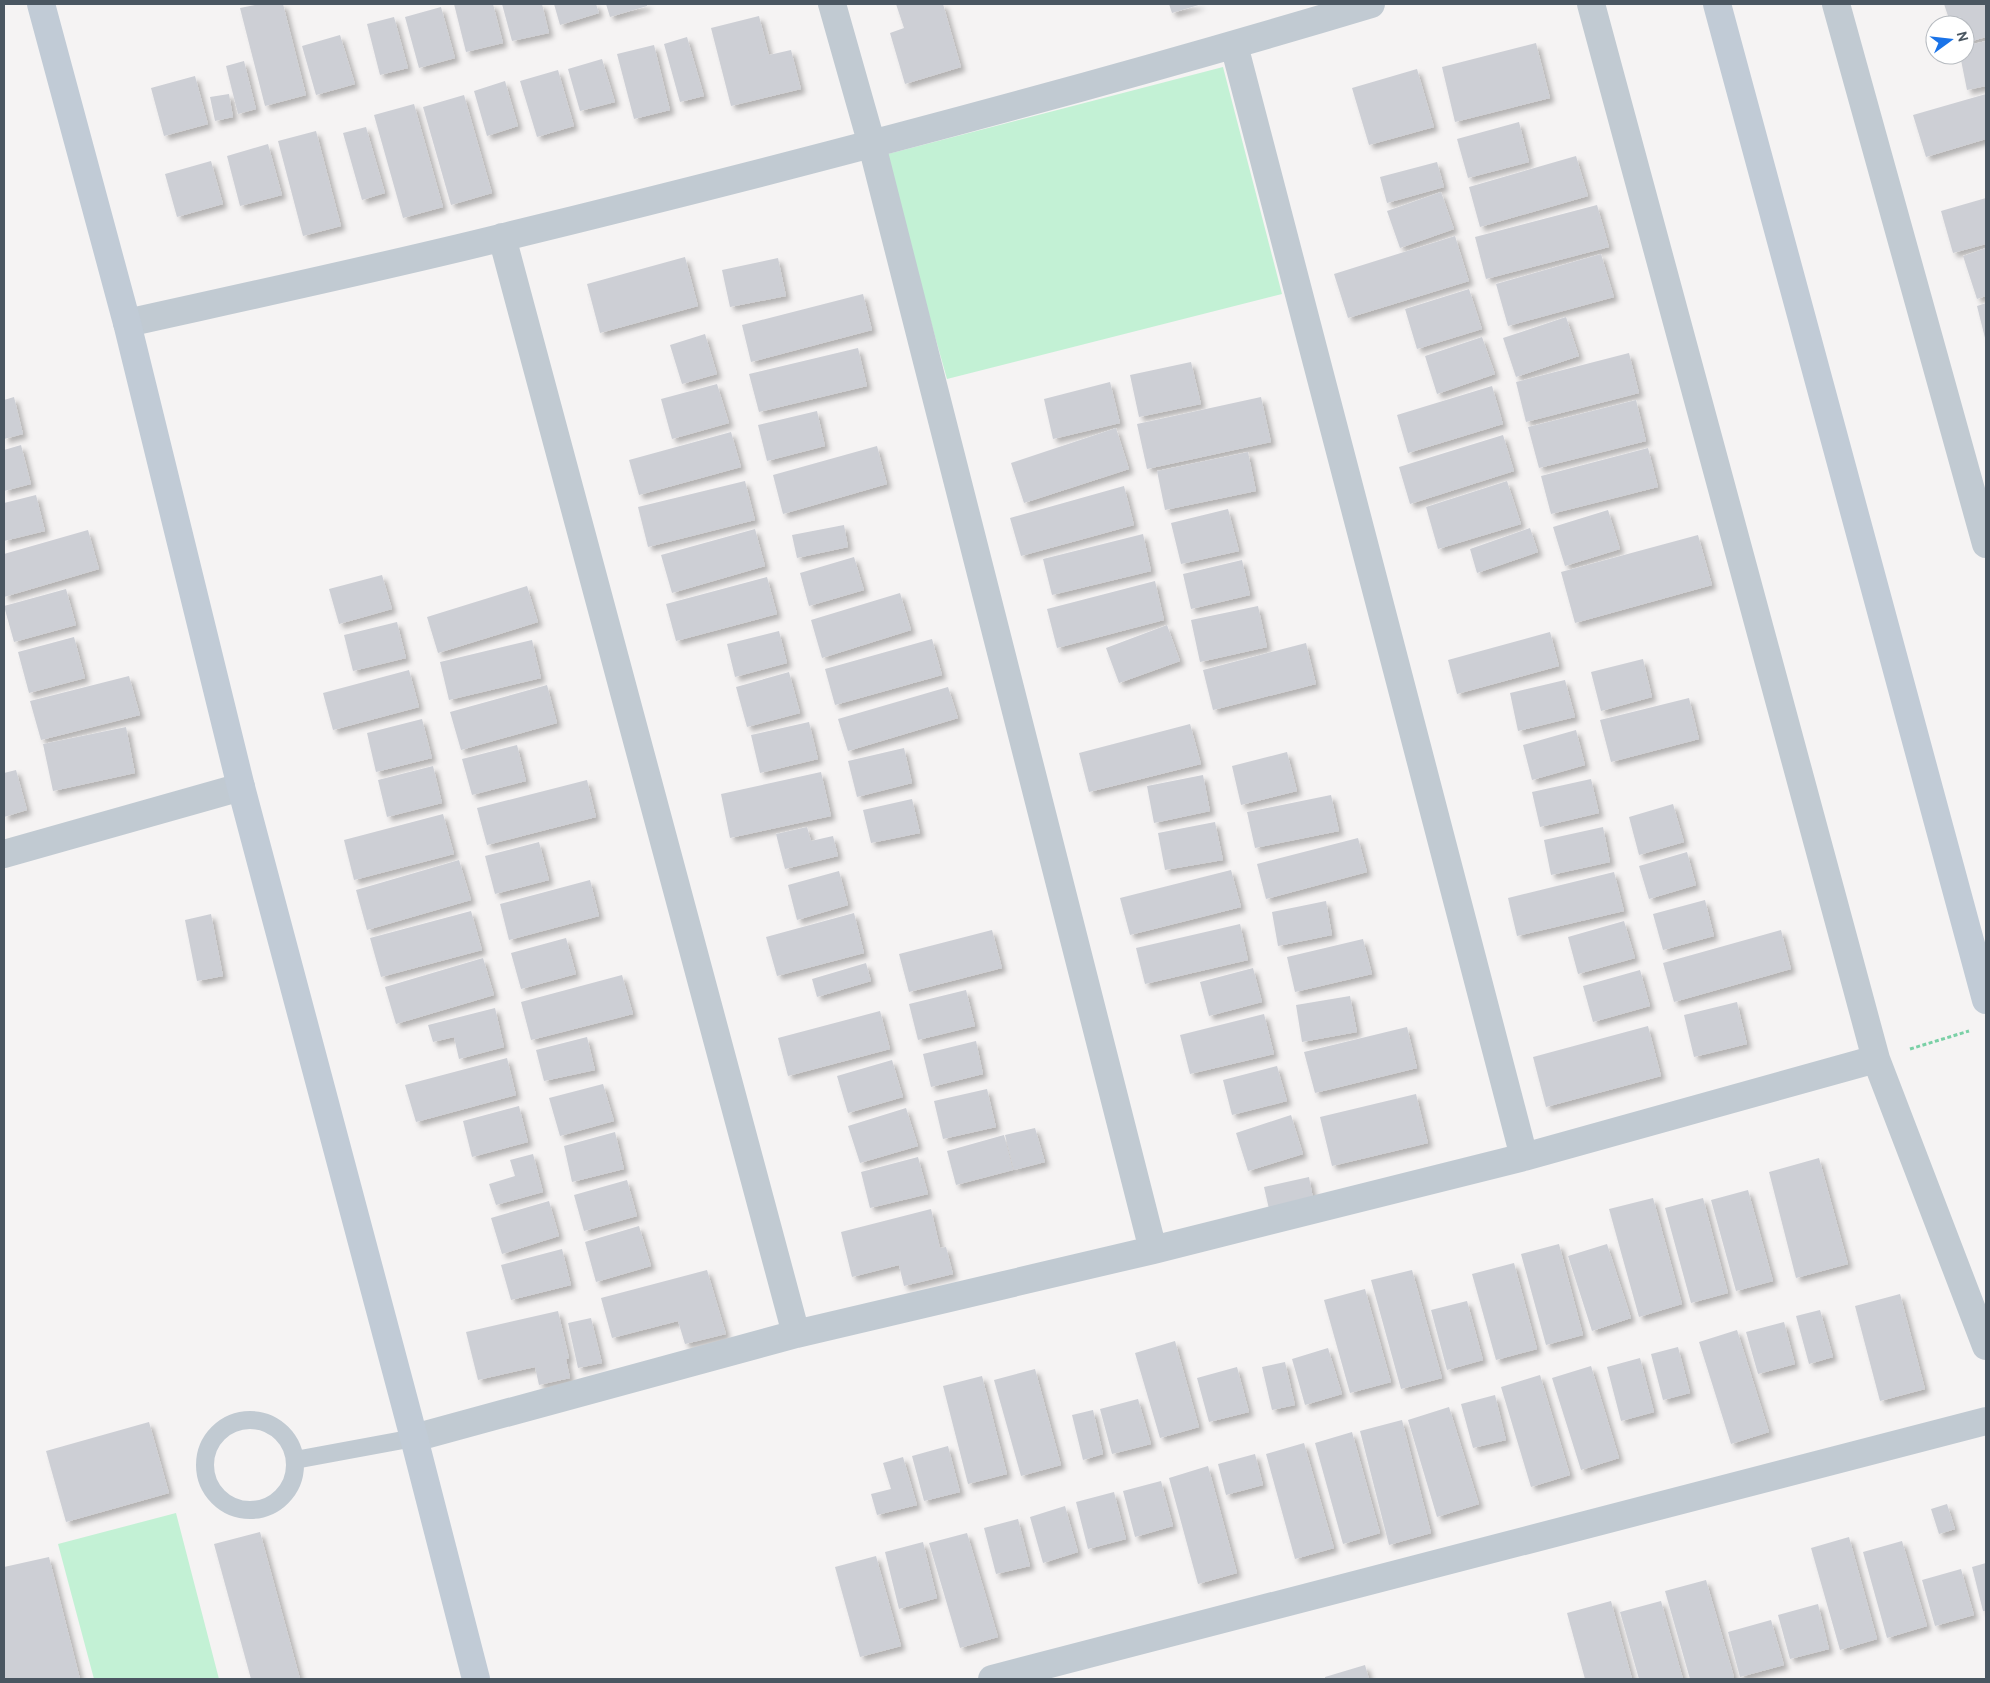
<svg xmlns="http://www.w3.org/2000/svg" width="1990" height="1683" viewBox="0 0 1990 1683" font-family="Overpass,sans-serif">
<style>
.green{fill:#c3f1d5}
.building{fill:#cdcfd5;filter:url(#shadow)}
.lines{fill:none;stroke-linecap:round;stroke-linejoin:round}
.path{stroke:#7ad0a6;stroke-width:3;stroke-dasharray:4 2.5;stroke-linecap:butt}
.lane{stroke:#c1cad2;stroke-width:18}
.street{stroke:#c1cad2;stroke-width:28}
.secondary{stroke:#c1cbd6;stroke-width:28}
</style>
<defs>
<filter id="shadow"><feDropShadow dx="4.5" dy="4.5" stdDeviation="2.5" flood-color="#0004"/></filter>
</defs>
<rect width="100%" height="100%" fill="#f5f3f3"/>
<path class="green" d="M 1223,67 L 1282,294 L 947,379 L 884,155 Z
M 176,1513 L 219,1679 L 94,1679 L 58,1544 Z"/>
<path class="building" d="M 260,4 L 283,4 L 306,95 L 265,106 L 240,8 Z
M 454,4 L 493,4 L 503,43 L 466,52 Z
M 502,4 L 542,4 L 549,33 L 512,41 Z
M 554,4 L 596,4 L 599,13 L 560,25 Z
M 606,4 L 647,4 L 647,6 L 610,17 Z
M 896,4 L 943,4 L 961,67 L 905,84 L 890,33 L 904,28 Z
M 1169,4 L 1202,4 L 1172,13 Z
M 1944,4 L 1986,4 L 1986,37 L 1965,43 L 1965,25 L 1951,25 Z
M 441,7 L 455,58 L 419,68 L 405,17 Z
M 759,16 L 769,55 L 791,50 L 801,89 L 731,106 L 711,28 Z
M 394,17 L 408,68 L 380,75 L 367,24 Z
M 340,35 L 355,84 L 316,95 L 302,46 Z
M 687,37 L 704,96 L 680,102 L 664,44 Z
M 1986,41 L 1986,86 L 1967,90 L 1960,55 L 1965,55 L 1965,46 Z
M 1536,43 L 1550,98 L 1455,122 L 1442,67 Z
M 654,45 L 670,110 L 634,119 L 617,54 Z
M 602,59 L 615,102 L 580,111 L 568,69 Z
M 244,61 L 256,109 L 238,114 L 226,66 Z
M 1417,69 L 1434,127 L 1369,145 L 1352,88 Z
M 558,70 L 574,126 L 537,137 L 520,81 Z
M 195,76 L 208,124 L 164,136 L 151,88 Z
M 505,81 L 518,126 L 487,136 L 474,91 Z
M 229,94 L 233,117 L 215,121 L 210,97 Z
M 1986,94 L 1986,139 L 1926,157 L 1913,115 Z
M 464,95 L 492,193 L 451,205 L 423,107 Z
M 414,104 L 443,207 L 403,218 L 374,115 Z
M 1519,122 L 1529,162 L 1468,178 L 1457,139 Z
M 366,127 L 385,193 L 362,200 L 343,133 Z
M 316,131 L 341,226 L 303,236 L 278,141 Z
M 268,144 L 282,195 L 240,206 L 227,156 Z
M 1576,156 L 1588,196 L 1480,227 L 1469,187 Z
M 211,161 L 223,204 L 177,217 L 165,174 Z
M 1437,162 L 1444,187 L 1387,203 L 1380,177 Z
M 1441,192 L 1454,229 L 1400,248 L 1387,211 Z
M 1986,198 L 1986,244 L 1953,253 L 1941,211 Z
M 1597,205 L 1609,247 L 1486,279 L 1475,237 Z
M 1455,236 L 1469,281 L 1348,318 L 1334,274 Z
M 1986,248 L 1986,296 L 1977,299 L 1963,256 Z
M 1601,254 L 1614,297 L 1508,326 L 1496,284 Z
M 685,257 L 698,306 L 600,333 L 587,284 Z
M 778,258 L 786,296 L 730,307 L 722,270 Z
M 1469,289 L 1482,329 L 1417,349 L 1405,309 Z
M 863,294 L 872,330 L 751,362 L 742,325 Z
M 1986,303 L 1986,342 L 1977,306 Z
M 1566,317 L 1579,356 L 1516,377 L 1503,338 Z
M 705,334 L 717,374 L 682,384 L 670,345 Z
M 1482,337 L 1495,374 L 1437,394 L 1425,356 Z
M 858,348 L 867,386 L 759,412 L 749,374 Z
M 1629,353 L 1639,393 L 1526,422 L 1516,382 Z
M 1191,362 L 1201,404 L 1139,417 L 1130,375 Z
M 1110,382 L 1120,423 L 1053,439 L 1044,399 Z
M 717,384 L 729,423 L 672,439 L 661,399 Z
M 1492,386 L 1503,424 L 1408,453 L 1397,415 Z
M 14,397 L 23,434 L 4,439 L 4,400 Z
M 1261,397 L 1271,442 L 1147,469 L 1137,424 Z
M 1636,400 L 1646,441 L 1539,468 L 1528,427 Z
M 817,411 L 825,446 L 767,461 L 758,425 Z
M 1116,428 L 1129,469 L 1024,503 L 1011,463 Z
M 731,432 L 741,467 L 639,495 L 629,460 Z
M 1503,435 L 1514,471 L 1410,504 L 1399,467 Z
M 21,445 L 31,484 L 4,491 L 4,450 Z
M 877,446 L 887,484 L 783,514 L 773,475 Z
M 1648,448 L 1658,487 L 1551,514 L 1541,476 Z
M 1248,452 L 1256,491 L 1165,510 L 1157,471 Z
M 745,481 L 755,520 L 648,547 L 638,507 Z
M 1507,481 L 1521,524 L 1438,549 L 1426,507 Z
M 1124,486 L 1134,525 L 1021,556 L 1010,518 Z
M 36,495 L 45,531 L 4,541 L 4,503 Z
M 1228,509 L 1239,551 L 1181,564 L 1171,523 Z
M 1608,510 L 1620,549 L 1565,566 L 1553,527 Z
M 844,525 L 848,547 L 797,558 L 792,535 Z
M 1530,528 L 1538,552 L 1477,573 L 1470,549 Z
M 755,529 L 765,566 L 672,593 L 661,555 Z
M 88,530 L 99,569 L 4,597 L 4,554 Z
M 1143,534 L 1151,571 L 1052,595 L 1043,559 Z
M 1698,535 L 1712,585 L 1575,623 L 1561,572 Z
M 854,557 L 864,590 L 809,606 L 800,573 Z
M 1242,560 L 1250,595 L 1191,609 L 1183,574 Z
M 382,575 L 392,609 L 339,624 L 329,589 Z
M 767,577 L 777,614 L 676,641 L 666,604 Z
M 1155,581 L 1164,620 L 1057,648 L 1047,609 Z
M 527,586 L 538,622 L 438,653 L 427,617 Z
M 66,589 L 76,625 L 14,642 L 4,606 Z
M 900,593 L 911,630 L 822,658 L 811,620 Z
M 1258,606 L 1267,647 L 1200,662 L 1191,620 Z
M 397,622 L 406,658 L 353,671 L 344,635 Z
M 1167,625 L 1180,661 L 1119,683 L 1106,648 Z
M 779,631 L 787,663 L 735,677 L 727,644 Z
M 1550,632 L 1559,666 L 1457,694 L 1448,660 Z
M 74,637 L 85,678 L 29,693 L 18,652 Z
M 932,639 L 942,675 L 835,705 L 825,669 Z
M 532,640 L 541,678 L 449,700 L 440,662 Z
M 1306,643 L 1316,684 L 1213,710 L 1203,670 Z
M 1643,659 L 1652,697 L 1601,711 L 1591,672 Z
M 409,670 L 419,707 L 333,730 L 323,693 Z
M 789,672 L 800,713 L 747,727 L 736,687 Z
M 129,676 L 140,715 L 41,740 L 30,701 Z
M 1565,680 L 1575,717 L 1518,731 L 1510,693 Z
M 547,685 L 557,723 L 461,750 L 450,712 Z
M 948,687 L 958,718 L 848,751 L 838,719 Z
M 1689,698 L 1699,739 L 1611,762 L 1600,720 Z
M 422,719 L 432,758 L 376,772 L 367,733 Z
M 809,722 L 818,759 L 760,773 L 751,735 Z
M 1190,724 L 1201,764 L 1089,792 L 1079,753 Z
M 126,727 L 135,773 L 53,791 L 43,744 Z
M 1576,730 L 1585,765 L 1532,780 L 1523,745 Z
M 517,745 L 526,781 L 472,795 L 462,759 Z
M 904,748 L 912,783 L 857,797 L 848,761 Z
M 1287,752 L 1297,791 L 1241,805 L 1232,766 Z
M 433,766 L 442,803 L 387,817 L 378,780 Z
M 16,770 L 27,810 L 4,817 L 4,773 Z
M 821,772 L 831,816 L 730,838 L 721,794 Z
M 1203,775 L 1210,811 L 1154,823 L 1147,786 Z
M 1591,779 L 1599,813 L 1540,827 L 1532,792 Z
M 587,780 L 596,817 L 487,845 L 477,808 Z
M 1331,795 L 1339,831 L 1255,848 L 1247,812 Z
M 912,799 L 920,833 L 871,843 L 863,810 Z
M 1673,804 L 1684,842 L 1639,855 L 1629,817 Z
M 443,814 L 454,854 L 354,880 L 344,840 Z
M 1215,822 L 1223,860 L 1165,870 L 1158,833 Z
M 807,827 L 811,841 L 833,836 L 838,856 L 785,869 L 776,834 Z
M 1603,827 L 1610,862 L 1551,875 L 1544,840 Z
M 1358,838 L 1367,872 L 1266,899 L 1257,864 Z
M 539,842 L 549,880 L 495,894 L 485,856 Z
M 1687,852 L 1696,885 L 1649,899 L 1639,866 Z
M 459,860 L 471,900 L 367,930 L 356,890 Z
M 1231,870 L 1241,907 L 1130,935 L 1120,898 Z
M 839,871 L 848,905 L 797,920 L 788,885 Z
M 1614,872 L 1624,911 L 1517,936 L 1508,898 Z
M 590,880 L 599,916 L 509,940 L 500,904 Z
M 1705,900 L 1714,936 L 1663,950 L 1653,914 Z
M 1326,901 L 1332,935 L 1278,946 L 1272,912 Z
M 471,911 L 482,950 L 381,977 L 370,938 Z
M 854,913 L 864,953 L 777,976 L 766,937 Z
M 211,914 L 223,976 L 197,981 L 185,920 Z
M 1624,921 L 1635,958 L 1578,974 L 1568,937 Z
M 1240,924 L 1248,960 L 1145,984 L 1136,948 Z
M 992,930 L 1002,968 L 909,992 L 899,954 Z
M 1781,930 L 1791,969 L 1674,1002 L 1663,963 Z
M 566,938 L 576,974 L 521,989 L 511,953 Z
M 1363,939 L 1372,974 L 1295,992 L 1287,957 Z
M 483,958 L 494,995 L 396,1024 L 385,987 Z
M 866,963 L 871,981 L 817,997 L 812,979 Z
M 1253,968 L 1262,1002 L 1209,1016 L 1200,982 Z
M 1640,970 L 1650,1006 L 1593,1022 L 1583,986 Z
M 622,975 L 633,1014 L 531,1040 L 521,1002 Z
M 966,990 L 975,1026 L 918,1040 L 909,1004 Z
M 1350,996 L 1357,1032 L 1302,1042 L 1296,1005 Z
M 1737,1002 L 1747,1044 L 1694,1057 L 1684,1015 Z
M 495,1008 L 504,1047 L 459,1059 L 454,1037 L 433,1042 L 428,1025 Z
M 880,1011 L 890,1049 L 788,1076 L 778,1038 Z
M 1264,1014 L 1274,1054 L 1190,1074 L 1180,1035 Z
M 1648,1026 L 1661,1076 L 1546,1107 L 1533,1057 Z
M 1407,1027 L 1417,1068 L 1315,1093 L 1304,1052 Z
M 587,1037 L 595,1070 L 544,1081 L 536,1050 Z
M 976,1041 L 983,1074 L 931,1087 L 923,1054 Z
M 507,1058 L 516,1095 L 416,1122 L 405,1085 Z
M 892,1060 L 903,1097 L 848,1113 L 837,1076 Z
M 1277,1066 L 1287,1101 L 1232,1115 L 1223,1080 Z
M 603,1084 L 614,1121 L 560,1136 L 549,1098 Z
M 987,1089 L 996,1127 L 943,1139 L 934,1101 Z
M 1416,1094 L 1428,1143 L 1332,1166 L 1320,1117 Z
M 519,1106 L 528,1142 L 472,1157 L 463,1121 Z
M 906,1108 L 918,1146 L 860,1163 L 848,1126 Z
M 1291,1115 L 1303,1154 L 1248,1171 L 1236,1133 Z
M 1035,1128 L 1045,1162 L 1014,1170 L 1005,1135 Z
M 615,1132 L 624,1169 L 572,1182 L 564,1146 Z
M 1004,1135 L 1013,1170 L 956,1185 L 947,1151 Z
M 533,1154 L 543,1192 L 496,1205 L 489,1184 L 515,1176 L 510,1160 Z
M 918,1157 L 928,1194 L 870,1208 L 861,1172 Z
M 1819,1158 L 1848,1264 L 1796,1278 L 1769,1172 Z
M 1309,1177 L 1313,1198 L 1269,1209 L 1264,1187 Z
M 627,1180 L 637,1216 L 584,1231 L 574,1195 Z
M 1748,1190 L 1773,1281 L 1736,1291 L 1711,1200 Z
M 1653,1198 L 1682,1304 L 1639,1317 L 1609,1209 Z
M 1703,1198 L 1728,1293 L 1691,1303 L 1665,1208 Z
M 549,1201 L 559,1236 L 502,1254 L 491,1218 Z
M 931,1209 L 940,1248 L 946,1247 L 953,1274 L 904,1286 L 899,1265 L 852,1277 L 841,1232 Z
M 639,1226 L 651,1266 L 596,1282 L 585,1242 Z
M 1559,1244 L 1583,1335 L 1546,1345 L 1521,1254 Z
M 1607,1244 L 1631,1318 L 1592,1331 L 1568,1256 Z
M 562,1249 L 571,1285 L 511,1300 L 501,1265 Z
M 1514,1263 L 1537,1349 L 1496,1360 L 1472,1274 Z
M 707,1270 L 726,1334 L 685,1344 L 678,1321 L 612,1338 L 601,1298 Z
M 1412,1270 L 1442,1378 L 1401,1389 L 1371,1280 Z
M 1365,1289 L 1391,1382 L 1350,1393 L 1324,1300 Z
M 1900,1294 L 1925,1389 L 1880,1401 L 1855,1306 Z
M 1467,1301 L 1483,1360 L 1447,1370 L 1431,1310 Z
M 1820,1310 L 1833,1357 L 1809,1364 L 1796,1316 Z
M 558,1311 L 569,1358 L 566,1359 L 570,1378 L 539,1385 L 535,1367 L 478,1380 L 466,1332 Z
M 591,1318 L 602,1363 L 578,1368 L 568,1323 Z
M 1784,1322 L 1795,1364 L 1758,1374 L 1746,1332 Z
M 1737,1330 L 1769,1432 L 1731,1444 L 1699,1342 Z
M 1175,1341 L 1199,1427 L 1160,1438 L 1135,1353 Z
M 1678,1347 L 1690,1393 L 1663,1400 L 1651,1354 Z
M 1328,1348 L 1342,1394 L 1305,1405 L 1292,1359 Z
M 1640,1358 L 1654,1412 L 1621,1421 L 1607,1367 Z
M 1285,1362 L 1295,1405 L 1272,1410 L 1262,1367 Z
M 1591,1366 L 1619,1458 L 1581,1470 L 1552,1378 Z
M 1237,1367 L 1249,1412 L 1209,1422 L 1197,1378 Z
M 1035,1369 L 1061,1465 L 1021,1476 L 994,1380 Z
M 1540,1375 L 1570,1475 L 1531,1487 L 1501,1387 Z
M 982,1376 L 1007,1474 L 968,1484 L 943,1386 Z
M 1495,1395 L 1506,1440 L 1473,1448 L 1461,1404 Z
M 1138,1399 L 1151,1444 L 1112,1454 L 1100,1409 Z
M 1449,1407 L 1479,1504 L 1437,1517 L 1408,1420 Z
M 1093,1410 L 1103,1454 L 1083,1460 L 1072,1415 Z
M 1402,1420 L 1431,1533 L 1389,1545 L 1360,1431 Z
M 149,1422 L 169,1493 L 66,1522 L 46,1451 Z
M 1352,1432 L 1380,1533 L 1343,1544 L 1315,1443 Z
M 1304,1443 L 1334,1548 L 1295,1559 L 1266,1454 Z
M 948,1446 L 960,1492 L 924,1501 L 912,1456 Z
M 1255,1454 L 1263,1485 L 1226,1495 L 1218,1464 Z
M 903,1457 L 917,1505 L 877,1515 L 871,1494 L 891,1489 L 883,1463 Z
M 1208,1466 L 1237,1573 L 1198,1584 L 1169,1478 Z
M 1161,1481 L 1173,1526 L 1135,1537 L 1123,1491 Z
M 1114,1492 L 1126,1539 L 1088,1549 L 1076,1502 Z
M 1947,1504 L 1955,1529 L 1939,1534 L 1931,1509 Z
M 1065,1506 L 1078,1552 L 1043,1563 L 1030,1517 Z
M 1018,1519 L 1030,1566 L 996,1574 L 984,1528 Z
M 260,1532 L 290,1642 L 300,1679 L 251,1679 L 214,1544 Z
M 967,1533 L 998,1637 L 960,1648 L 929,1543 Z
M 1849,1537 L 1877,1639 L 1840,1650 L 1811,1548 Z
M 1902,1541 L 1927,1626 L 1887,1638 L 1863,1552 Z
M 923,1542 L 937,1598 L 899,1609 L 885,1552 Z
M 876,1556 L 901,1646 L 860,1657 L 835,1567 Z
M 49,1557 L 80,1679 L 5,1679 L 4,1567 Z
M 1986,1563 L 1986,1611 L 1983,1611 L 1972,1567 Z
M 1961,1569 L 1974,1615 L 1935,1626 L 1922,1580 Z
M 1706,1580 L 1734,1677 L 1728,1679 L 1690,1679 L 1665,1591 Z
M 1611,1601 L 1632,1679 L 1585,1679 L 1567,1613 Z
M 1661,1601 L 1683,1679 L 1639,1679 L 1620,1612 Z
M 1818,1604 L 1829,1649 L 1790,1659 L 1778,1615 Z
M 1771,1620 L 1784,1665 L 1740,1677 L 1728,1632 Z
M 1365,1665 L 1369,1679 L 1325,1679 L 1325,1677 Z"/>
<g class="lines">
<path class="path" d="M 1910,1049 L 1969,1031"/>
<path class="lane" d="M205 1465a45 45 0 1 1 90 0a45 45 0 1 1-90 0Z
M 295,1460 L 414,1438"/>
<path class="street" d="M 832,4 L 872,145 L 1153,1250
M 1591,4 L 1876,1059 L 1986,1346
M 1836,4 L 1986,544
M 1234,45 L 1524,1157
M 502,237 L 796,1334
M 127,323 C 253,295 379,268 504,237 C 795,166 1085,90 1371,4
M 4,854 L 241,787
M 414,1438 L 796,1334 L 1153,1250 L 1524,1157 L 1876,1059
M 992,1679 L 1986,1421"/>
<path class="secondary" d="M 41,4 L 127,323 L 241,787 L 414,1438 L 476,1679
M 1717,4 L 1986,1000"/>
</g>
<rect width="1990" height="1683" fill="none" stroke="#4a5661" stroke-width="10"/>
<g transform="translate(1950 40) rotate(75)"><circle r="24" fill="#ffffff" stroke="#b7bbc0"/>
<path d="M0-4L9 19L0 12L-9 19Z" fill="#1a73e8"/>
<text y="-8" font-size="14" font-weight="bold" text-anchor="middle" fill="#4a5661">N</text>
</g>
</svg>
